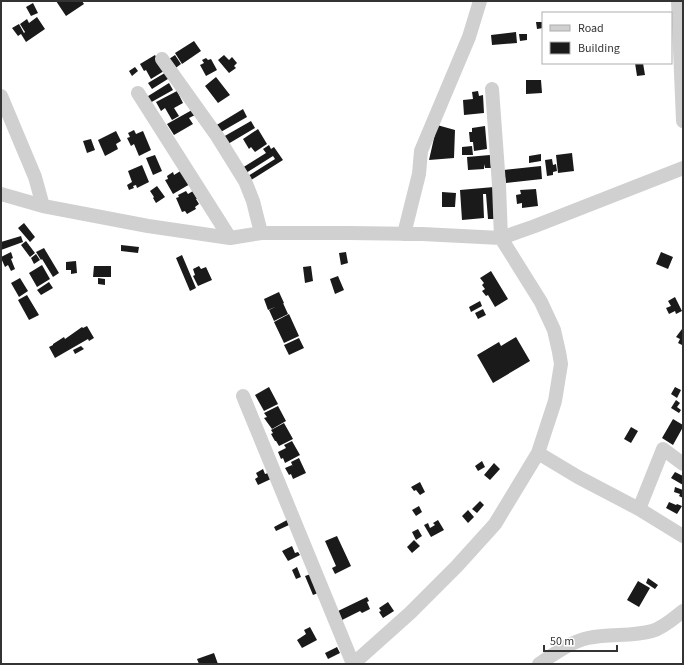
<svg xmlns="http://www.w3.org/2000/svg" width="684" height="665" viewBox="0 0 684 665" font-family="'Source Sans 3',sans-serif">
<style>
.building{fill:#1a1a1a}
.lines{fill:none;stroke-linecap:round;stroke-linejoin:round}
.minor{stroke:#d0d0d0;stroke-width:14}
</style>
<rect width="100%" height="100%" fill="#fff"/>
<path class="building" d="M 56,1 L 82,1 L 84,4 L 66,16 Z
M 33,3 L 38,13 L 31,16 L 26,7 Z
M 37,17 L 45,29 L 26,42 L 21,34 L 18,36 L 12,28 L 19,24 L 24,33 L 25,32 L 20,24 L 27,19 L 29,23 Z
M 536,22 L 543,22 L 543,28 L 537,29 Z
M 516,32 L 517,43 L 492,45 L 491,35 Z
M 519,34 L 527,34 L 527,40 L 520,41 Z
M 194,41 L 201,51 L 182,64 L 175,53 Z
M 155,55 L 164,71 L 151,79 L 146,70 L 144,71 L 140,64 Z
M 175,55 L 181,64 L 173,70 L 166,61 Z
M 224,55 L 229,60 L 232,57 L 237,63 L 234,66 L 236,68 L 229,73 L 218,60 Z
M 206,58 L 208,60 L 211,59 L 217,70 L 206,76 L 200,65 L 204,63 L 202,60 Z
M 635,63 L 643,63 L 645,75 L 637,76 Z
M 135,67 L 138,71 L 132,76 L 129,71 Z
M 168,71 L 171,77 L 152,89 L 148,83 Z
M 216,77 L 230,95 L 218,103 L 205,86 Z
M 526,80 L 541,80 L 542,93 L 526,94 Z
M 169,83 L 173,90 L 148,104 L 145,98 Z
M 177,91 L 183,103 L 174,108 L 179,116 L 172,120 L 165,108 L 161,111 L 156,102 Z
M 478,91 L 479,96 L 483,95 L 484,113 L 464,115 L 463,100 L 473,99 L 472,92 Z
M 243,109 L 247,117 L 219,133 L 215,126 Z
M 192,110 L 195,115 L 189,118 L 193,124 L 174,135 L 167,124 Z
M 251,121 L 255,128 L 228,144 L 223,137 Z
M 437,125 L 455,130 L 454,158 L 429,160 Z
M 485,126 L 487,149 L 474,151 L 473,142 L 470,142 L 469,132 L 472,132 L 472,128 Z
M 258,129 L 267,144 L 255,152 L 251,147 L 249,149 L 243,139 Z
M 134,130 L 136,134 L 143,131 L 151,150 L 139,156 L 134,144 L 131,146 L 127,138 L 130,137 L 128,133 Z
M 116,131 L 121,141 L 116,144 L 118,149 L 105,156 L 98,140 Z
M 91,139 L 95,150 L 87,153 L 83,141 Z
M 269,145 L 271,149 L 274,147 L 283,160 L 251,180 L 248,176 L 275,159 L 273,156 L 246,173 L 242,168 L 266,153 L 263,149 Z
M 472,146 L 473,155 L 462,155 L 462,147 Z
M 572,153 L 574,171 L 558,173 L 556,155 Z
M 541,154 L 541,161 L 529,163 L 529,156 Z
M 155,155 L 162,171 L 153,175 L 146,158 Z
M 490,155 L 491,168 L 485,168 L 484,164 L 484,169 L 468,170 L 467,157 Z
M 552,159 L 553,165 L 556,164 L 557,171 L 553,172 L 553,175 L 547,176 L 545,160 Z
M 142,165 L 149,182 L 137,188 L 136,185 L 133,186 L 134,188 L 129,190 L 127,185 L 132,182 L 128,171 Z
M 541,166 L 542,179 L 506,183 L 504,170 Z
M 182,170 L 190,184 L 173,194 L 165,180 L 168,179 L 167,176 L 173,172 L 174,175 Z
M 157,186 L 165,197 L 156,203 L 153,198 L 154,197 L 150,191 Z
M 494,187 L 496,219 L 488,219 L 486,194 L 483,194 L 484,218 L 462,220 L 460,190 Z
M 536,189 L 538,206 L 522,208 L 522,203 L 517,204 L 516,195 L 521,194 L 520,190 Z
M 186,191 L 188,194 L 193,191 L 197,199 L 196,199 L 199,204 L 195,207 L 196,209 L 187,214 L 185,211 L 182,212 L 176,198 L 179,197 L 178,195 Z
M 442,192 L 456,193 L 455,207 L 442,207 Z
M 24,223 L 35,237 L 30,242 L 18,228 Z
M 21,236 L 23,242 L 1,250 L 1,242 Z
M 26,241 L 35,253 L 30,257 L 21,245 Z
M 121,245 L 139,247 L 138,253 L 121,251 Z
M 44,248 L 59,273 L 53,277 L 42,259 L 41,260 L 36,252 Z
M 11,252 L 13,258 L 11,259 L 15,269 L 11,271 L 8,265 L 5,267 L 1,258 L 1,257 Z
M 346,252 L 348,263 L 341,265 L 339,253 Z
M 661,252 L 673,257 L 668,269 L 656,264 Z
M 36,254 L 40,260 L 34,264 L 31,258 Z
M 182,255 L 196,288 L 190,291 L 176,258 Z
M 76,261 L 77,273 L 71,274 L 71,270 L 66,270 L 66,262 Z
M 42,265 L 50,279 L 37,287 L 29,273 Z
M 94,266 L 111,266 L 111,277 L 93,277 Z
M 199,266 L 201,269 L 206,267 L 212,280 L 198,286 L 193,276 L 195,275 L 193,269 Z
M 311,266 L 313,281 L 305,283 L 303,267 Z
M 491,271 L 508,299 L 495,307 L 488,295 L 486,296 L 482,291 L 485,289 L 482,285 L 484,283 L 480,278 Z
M 338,276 L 344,290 L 335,294 L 330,279 Z
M 20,278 L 28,291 L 19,297 L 11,283 Z
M 98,278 L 105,279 L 105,285 L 98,284 Z
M 49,282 L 53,288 L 41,295 L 37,290 Z
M 279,292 L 284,303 L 268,310 L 264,299 Z
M 27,295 L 39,315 L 29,320 L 18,300 Z
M 675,297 L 682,311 L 676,314 L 675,311 L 669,314 L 666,308 L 671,306 L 668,301 Z
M 480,301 L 482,306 L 471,312 L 469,307 Z
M 283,303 L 288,314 L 274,321 L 269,310 Z
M 483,309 L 486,315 L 478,319 L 475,313 Z
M 289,314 L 299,336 L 284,343 L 274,322 Z
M 87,326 L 94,338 L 89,341 L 88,339 L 55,358 L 49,347 L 53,345 L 53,344 L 64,337 L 65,339 L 82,327 L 83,328 Z
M 682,329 L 683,329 L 682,345 L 678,343 L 680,339 L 676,337 Z
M 516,337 L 530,361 L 493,383 L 477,355 L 499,342 L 501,346 Z
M 299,338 L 304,348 L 289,355 L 284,345 Z
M 81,346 L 84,349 L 75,354 L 73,350 Z
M 269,387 L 278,404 L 264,411 L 255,395 Z
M 675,387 L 681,390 L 677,398 L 671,394 Z
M 676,400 L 680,403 L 677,407 L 681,410 L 679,413 L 671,408 Z
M 278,406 L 286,421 L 272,429 L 264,418 L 267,417 L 264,413 Z
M 673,419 L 683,425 L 683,427 L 673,445 L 662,438 Z
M 284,423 L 293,439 L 279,446 L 276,441 L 275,441 L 271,434 L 273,433 L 271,430 Z
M 631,427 L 638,431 L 631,443 L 624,439 Z
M 292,441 L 300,455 L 285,463 L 283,458 L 281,459 L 278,452 L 286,448 L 284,445 Z
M 299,458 L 306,473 L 293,479 L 291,474 L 289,475 L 285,468 L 292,465 L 293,467 L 291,462 Z
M 482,461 L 485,467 L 478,471 L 475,466 Z
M 494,463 L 500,469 L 490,480 L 484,475 Z
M 263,469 L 265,474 L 268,473 L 271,479 L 258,485 L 255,479 L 258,477 L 256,473 Z
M 675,472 L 683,476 L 683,485 L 671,478 Z
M 420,482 L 425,492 L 420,495 L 416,490 L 414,491 L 411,487 Z
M 675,487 L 683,490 L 683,498 L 679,496 L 680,494 L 674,492 Z
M 480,501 L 484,505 L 477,513 L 472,509 Z
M 669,502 L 676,505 L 677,504 L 682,506 L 677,514 L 666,508 Z
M 419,506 L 422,512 L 416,516 L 412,510 Z
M 468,510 L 474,517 L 468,523 L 462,516 Z
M 287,520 L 289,525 L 276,531 L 274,527 Z
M 438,520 L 444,530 L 431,537 L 424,525 L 428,523 L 430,528 L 435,525 L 433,523 Z
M 418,529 L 422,536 L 416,540 L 412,532 Z
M 337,536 L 351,566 L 335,574 L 332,568 L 336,566 L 325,541 Z
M 414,540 L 420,546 L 412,553 L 407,547 Z
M 292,546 L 295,553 L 298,552 L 300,555 L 288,561 L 282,551 Z
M 297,567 L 301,577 L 296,579 L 292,570 Z
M 311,574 L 318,593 L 313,595 L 305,576 Z
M 648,578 L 658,585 L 655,589 L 646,583 Z
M 638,581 L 650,588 L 639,607 L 627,600 Z
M 367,597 L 369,601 L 367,602 L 370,609 L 362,613 L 360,611 L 342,620 L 338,611 Z
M 388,602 L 394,611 L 383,618 L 379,612 L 381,611 L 379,608 Z
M 310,627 L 317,640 L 302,648 L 297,640 L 306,634 L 304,630 Z
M 337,647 L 340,653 L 328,659 L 325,653 Z
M 214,653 L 218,664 L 199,664 L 197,659 Z"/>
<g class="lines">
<path class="minor" d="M 678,1 L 683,121
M 162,59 L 217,136 L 245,181 L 253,201 L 261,233
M 492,89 L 499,185 L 501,238 L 535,226 L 683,168
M 138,93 L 230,238
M 1,96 L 35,177 L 43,206
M 1,194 L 43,206 L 148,226 L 230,238 L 261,233 L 348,233 L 422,234 L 501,238 L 541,302 L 554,330 L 559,352 L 561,364 L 555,401 L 538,453 L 495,524 L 457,566 L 410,613 L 353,664
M 404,234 L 419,174 L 421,151 L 469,37 L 480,1
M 243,396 L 353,664
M 538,453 L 578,477 L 639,509 L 683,536
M 639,509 L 663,449 L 683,464
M 539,664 C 554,654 570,642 588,638 C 609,633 632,637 652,631 C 663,628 674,618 683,611"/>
</g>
<rect width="684" height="665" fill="none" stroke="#333333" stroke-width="4"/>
<rect x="542" y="12" width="130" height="52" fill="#ffffff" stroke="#adadad"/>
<rect x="550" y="25" width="20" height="6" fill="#d0d0d0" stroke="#adadad"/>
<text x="578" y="32" font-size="12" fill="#333333">Road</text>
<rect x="550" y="42" width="20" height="12" fill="#1a1a1a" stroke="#adadad"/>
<text x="578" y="52" font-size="12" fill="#333333">Building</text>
<path d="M544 645v6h73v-6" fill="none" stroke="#333333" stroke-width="2"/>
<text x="550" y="645" font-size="12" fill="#333333" stroke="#ffffff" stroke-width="3" paint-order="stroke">50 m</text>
</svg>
